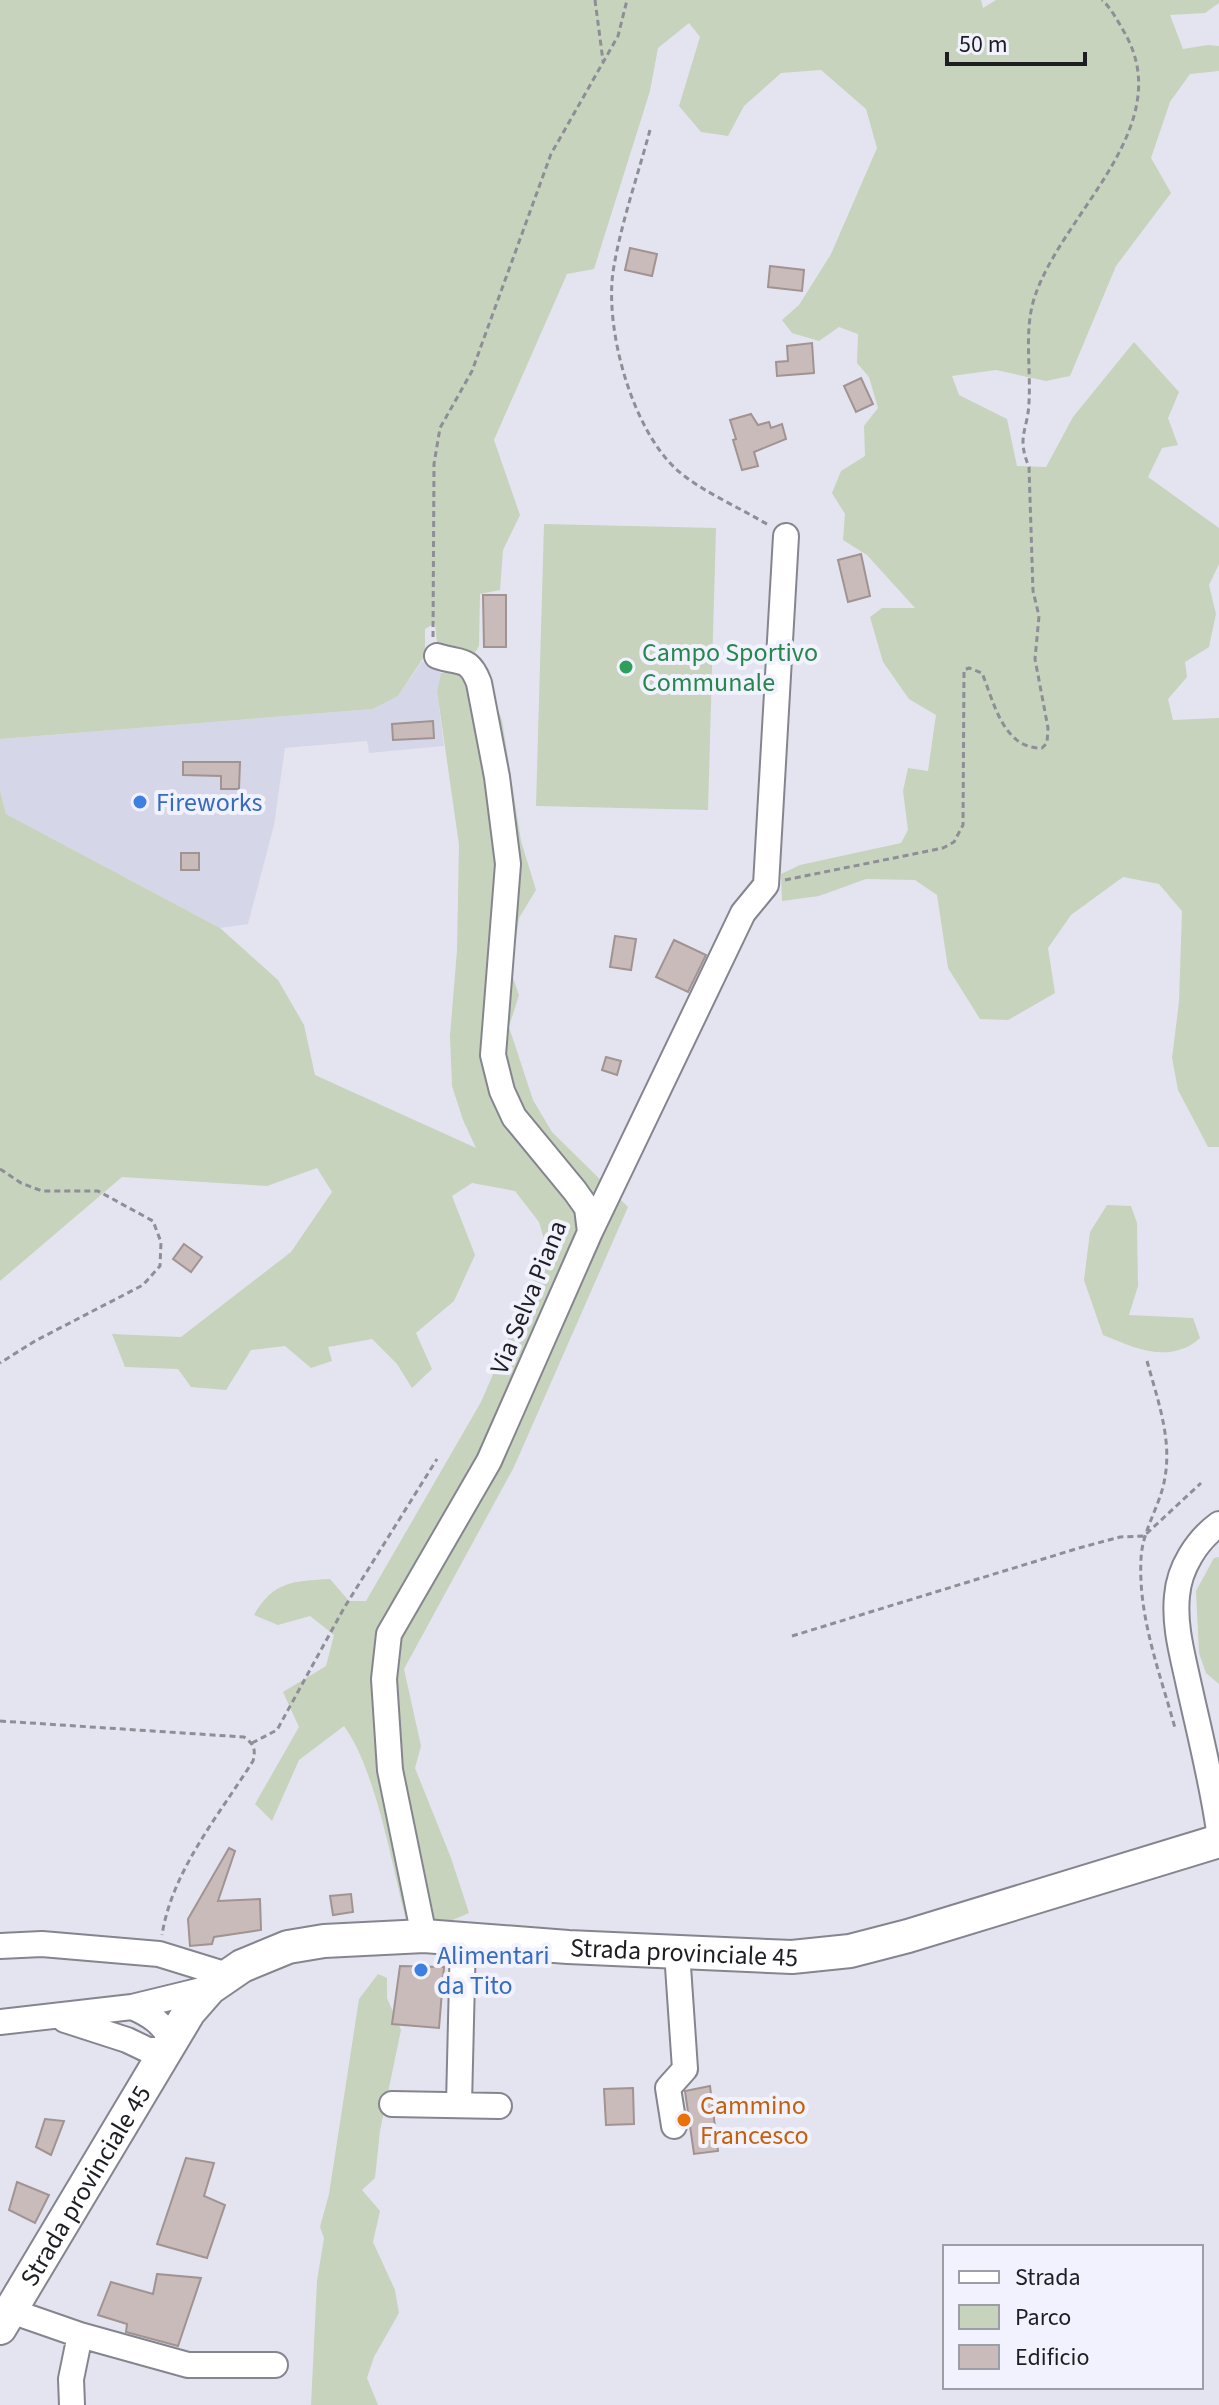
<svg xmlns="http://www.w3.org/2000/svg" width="1219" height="2405" viewBox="0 0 1219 2405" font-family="'Source Sans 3',sans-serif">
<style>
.built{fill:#d6d6e9}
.green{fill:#c7d3bc}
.building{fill:#c9bbb9;stroke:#a09391;stroke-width:2}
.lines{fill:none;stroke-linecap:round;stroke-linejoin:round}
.minor-casing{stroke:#85858f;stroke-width:28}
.major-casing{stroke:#85858f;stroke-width:36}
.path{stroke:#8e8e96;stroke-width:3;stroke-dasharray:6 4;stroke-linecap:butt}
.minor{stroke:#fff;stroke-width:24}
.major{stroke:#fff;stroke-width:32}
.leisure-dot{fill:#2e9e5b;stroke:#f2f2fe;stroke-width:3}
.shop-dot{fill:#3f7fe0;stroke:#f2f2fe;stroke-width:3}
.food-dot{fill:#e8710a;stroke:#f2f2fe;stroke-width:3}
.labels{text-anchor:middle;stroke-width:8;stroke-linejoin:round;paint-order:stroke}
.leisure-label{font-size:26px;fill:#27864d;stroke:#f2f2fe;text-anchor:start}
.shop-label{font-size:26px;fill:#366cbe;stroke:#f2f2fe;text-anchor:start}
.street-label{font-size:26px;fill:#1e1e22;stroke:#f2f2fe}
.food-label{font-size:26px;fill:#c56008;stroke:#f2f2fe;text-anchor:start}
</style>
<rect width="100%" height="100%" fill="#e4e4f0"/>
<path class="built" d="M 422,661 L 441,673 L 437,691 L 444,746 L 369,753 L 367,741 L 285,748 L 274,825 L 248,924 L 220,928 L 6,814 L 0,790 L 0,739 L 373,709 L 398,696 Z"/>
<path class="green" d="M 0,0 L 981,0 L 983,8 L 996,0 L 1219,0 L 1219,3 L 1205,13 L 1170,15 L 1183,49 L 1208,45 L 1219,46 L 1219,71 L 1190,74 L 1170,102 L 1151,158 L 1171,193 L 1116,266 L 1070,376 L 1046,381 L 996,370 L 952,376 L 959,395 L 1007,419 L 1017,466 L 1046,467 L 1073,417 L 1134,342 L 1179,392 L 1168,418 L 1178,445 L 1162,448 L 1148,477 L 1219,528 L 1219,564 L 1209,585 L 1216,614 L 1209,647 L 1185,662 L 1187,677 L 1168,699 L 1173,720 L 1219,718 L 1219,1147 L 1208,1147 L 1178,1090 L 1172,1058 L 1179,1002 L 1182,911 L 1159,884 L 1123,877 L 1071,915 L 1048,948 L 1055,993 L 1008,1020 L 980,1019 L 948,968 L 937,895 L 915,880 L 866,879 L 819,896 L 782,901 L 781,874 L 800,865 L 901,843 L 908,830 L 903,791 L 908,768 L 928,771 L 936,715 L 909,699 L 883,662 L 870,617 L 882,608 L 915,608 L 867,555 L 843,540 L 845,514 L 832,493 L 841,471 L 865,456 L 864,426 L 878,408 L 869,377 L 857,363 L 858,334 L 839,327 L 819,341 L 792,333 L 782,320 L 799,305 L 831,254 L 877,148 L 866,109 L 821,70 L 781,73 L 744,106 L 728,136 L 701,132 L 679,106 L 700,37 L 689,23 L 658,48 L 650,91 L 594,269 L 567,274 L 494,440 L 520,515 L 503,550 L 500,590 L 480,594 L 479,646 L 473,656 L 438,653 L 435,623 L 425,629 L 425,655 L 398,696 L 373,709 L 0,739 Z
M 544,524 L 716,528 L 708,810 L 536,806 Z
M 466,670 L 486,680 L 502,720 L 521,841 L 536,890 L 519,918 L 511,972 L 519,995 L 509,1027 L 533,1100 L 552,1132 L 628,1207 L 514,1467 L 404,1669 L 421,1746 L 415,1768 L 451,1858 L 469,1913 L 448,1922 L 406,1920 C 392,1865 376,1770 344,1726 L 299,1760 L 272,1821 L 255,1804 L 299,1727 L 283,1692 L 326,1666 L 334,1635 L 310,1616 L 278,1625 L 254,1615 C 273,1581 294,1581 330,1579 L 349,1601 L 366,1601 L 481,1402 L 547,1249 L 539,1222 L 515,1191 L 472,1183 L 452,1196 L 475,1255 L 454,1301 L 416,1333 L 432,1369 L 412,1388 L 397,1364 L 372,1339 L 328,1347 L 332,1361 L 311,1368 L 285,1346 L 251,1350 L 226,1390 L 191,1387 L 178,1369 L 125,1367 L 112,1334 L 181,1337 L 291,1252 L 332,1192 L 317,1168 L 267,1186 L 122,1177 L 0,1281 L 0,790 L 6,814 L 220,928 L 278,980 L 304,1025 L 315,1075 L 476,1148 L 463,1120 L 452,1086 L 450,1036 L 457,950 L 459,845 L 437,691 L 441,673 Z
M 1107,1205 L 1131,1206 L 1137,1223 L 1138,1286 L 1129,1315 L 1193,1318 L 1200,1338 C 1170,1365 1135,1348 1103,1335 L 1084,1280 L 1090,1232 Z
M 1219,1557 L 1219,1684 L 1206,1673 L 1199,1653 L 1196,1591 L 1214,1558 Z
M 378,1974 L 387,1978 L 387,1998 L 401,2030 L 380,2131 L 375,2178 L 362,2190 L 380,2211 L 373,2242 L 395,2290 L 399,2313 L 374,2357 L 367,2378 L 378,2405 L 311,2405 L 317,2281 L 324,2238 L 320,2227 L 329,2194 L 359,1999 Z"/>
<path class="building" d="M 630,248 L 657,254 L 652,276 L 625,270 Z
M 770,266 L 804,270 L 802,291 L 768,287 Z
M 812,343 L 814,373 L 777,376 L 776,362 L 788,361 L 787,346 Z
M 861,378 L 873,404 L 856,412 L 844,386 Z
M 751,414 L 758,425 L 769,422 L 771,428 L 782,424 L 786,439 L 754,452 L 758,466 L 742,470 L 733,440 L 736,439 L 730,420 Z
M 861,554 L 870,596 L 848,602 L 838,560 Z
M 483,595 L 506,595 L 506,647 L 484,647 Z
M 433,721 L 434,738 L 393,740 L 392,724 Z
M 183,762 L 240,762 L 239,789 L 221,789 L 221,776 L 183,775 Z
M 181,853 L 199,853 L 199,870 L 181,870 Z
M 615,936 L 636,939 L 631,970 L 610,967 Z
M 674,940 L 706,955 L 688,992 L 656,977 Z
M 606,1057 L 621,1061 L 617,1075 L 602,1070 Z
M 184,1244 L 202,1257 L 191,1272 L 173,1259 Z
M 229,1848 L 235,1851 L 218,1901 L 260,1899 L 261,1930 L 214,1937 L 212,1944 L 190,1946 L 188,1919 Z
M 351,1894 L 353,1912 L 333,1915 L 330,1896 Z
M 400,1966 L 444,1967 L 439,2028 L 392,2024 Z
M 710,2086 L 718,2151 L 694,2154 L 685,2091 Z
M 633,2088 L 634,2124 L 606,2125 L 604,2089 Z
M 45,2119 L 64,2121 L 51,2155 L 36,2147 Z
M 186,2158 L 214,2163 L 204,2196 L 225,2205 L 207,2258 L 157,2244 Z
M 17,2182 L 49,2195 L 35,2223 L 9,2210 Z
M 157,2274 L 201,2278 L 178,2346 L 126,2332 L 127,2324 L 98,2315 L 111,2282 L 153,2294 Z"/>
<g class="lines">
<g class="minor-casing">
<path id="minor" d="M 437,656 C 460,664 469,656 479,683 L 497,777 L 508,864 L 493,1055 L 502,1091 L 514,1117 L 575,1191 L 587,1208 L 590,1232
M 1219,1524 C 1197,1540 1179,1568 1177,1596 C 1174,1625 1182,1653 1188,1681 C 1199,1731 1212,1781 1219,1831
M 424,1936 L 390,1770 L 384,1679 L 389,1634 L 489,1461 L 590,1232 L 743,913 L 766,885 L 786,536
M 0,1946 L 42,1944 L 159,1954 L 227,1975
M 132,2007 C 151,2015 160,2022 172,2039
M 65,2020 L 127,2040 L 148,2050 L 165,2050
M 0,2022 L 132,2007 L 210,1988
M 392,2104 L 499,2106
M 459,2104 L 463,1938
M 674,2126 L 668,2088 L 685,2069 L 677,1952
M 11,2311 L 80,2335 L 188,2365 L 275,2365
M 72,2405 L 71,2379 L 80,2335"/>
</g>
<g class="major-casing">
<g id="major">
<path id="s1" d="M 0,2328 L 189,2012 L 210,1988 L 242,1966 L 288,1947 L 324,1941 L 424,1936 L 568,1947 L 792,1957 L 850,1951 L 908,1936 L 1219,1841"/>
</g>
</g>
<path class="path" d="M 595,0 L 603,61
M 650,130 C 638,175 620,226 613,272 C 605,331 632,428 676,469 C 700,491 741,508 770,526
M 433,637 L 434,464 L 440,428 L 472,371 L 551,154 L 618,36 L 627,0
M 785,880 L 943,848 L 954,842 L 963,825 L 964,670 L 969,668 L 982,673 C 994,702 1003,749 1042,748 L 1047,743 L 1048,728 L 1035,659 L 1039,616 L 1033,591 L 1029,467 C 1016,436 1028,431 1029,402 C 1031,369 1024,331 1034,299 C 1061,213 1181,126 1123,30 C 1117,20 1111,8 1102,0
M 0,1169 L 21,1183 L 42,1191 L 98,1191 L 153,1221 L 161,1242 L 160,1266 L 143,1285 L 35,1341 L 0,1363
M 1147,1361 C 1157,1398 1172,1438 1165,1477 C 1161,1505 1142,1530 1141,1559 C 1138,1617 1160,1673 1175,1728
M 792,1636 L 1079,1548 L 1120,1537 L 1144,1536 L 1201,1483
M 0,1721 L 244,1737 C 254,1744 256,1749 253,1761 C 219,1815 172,1871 162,1935
M 252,1743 L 277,1730 L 344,1608 L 437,1459"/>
<use href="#minor" class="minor"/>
<use href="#major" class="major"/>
</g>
<circle class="leisure-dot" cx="626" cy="667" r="8"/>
<g class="shop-dot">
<circle cx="140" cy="802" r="8"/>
<circle cx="421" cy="1970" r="8"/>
</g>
<circle class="food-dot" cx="684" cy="2120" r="8"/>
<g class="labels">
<g class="leisure-label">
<text x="642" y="661">Campo Sportivo<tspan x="642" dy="30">Communale</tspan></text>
</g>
<g class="shop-label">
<text x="156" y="811">Fireworks</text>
<text x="437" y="1964">Alimentari<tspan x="437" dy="30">da Tito</tspan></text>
</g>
<g class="street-label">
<text transform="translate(528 1297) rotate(-68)" y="9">Via Selva Piana</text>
<text dy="9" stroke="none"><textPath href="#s1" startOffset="886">Strada provinciale 45</textPath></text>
<text dy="9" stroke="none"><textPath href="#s1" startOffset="166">Strada provinciale 45</textPath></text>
</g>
<g class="food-label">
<text x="700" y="2114">Cammino<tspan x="700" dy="30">Francesco</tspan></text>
</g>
</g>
<rect x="943" y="2245" width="260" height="144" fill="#f2f2fe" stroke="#9d9da6" stroke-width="2"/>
<rect x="959" y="2271" width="40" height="12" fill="#ffffff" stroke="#9d9da6" stroke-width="2"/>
<text x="1015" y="2285" font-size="24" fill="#1e1e22">Strada</text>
<rect x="959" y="2305" width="40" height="24" fill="#c7d3bc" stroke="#9d9da6" stroke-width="2"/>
<text x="1015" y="2325" font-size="24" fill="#1e1e22">Parco</text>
<rect x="959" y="2345" width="40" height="24" fill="#c9bbb9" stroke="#9d9da6" stroke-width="2"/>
<text x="1015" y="2365" font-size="24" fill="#1e1e22">Edificio</text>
<path d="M947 52v12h138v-12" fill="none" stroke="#1e1e22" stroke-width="4"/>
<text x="959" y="52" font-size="24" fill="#1e1e22" stroke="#f2f2fe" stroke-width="6" paint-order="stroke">50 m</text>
</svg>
